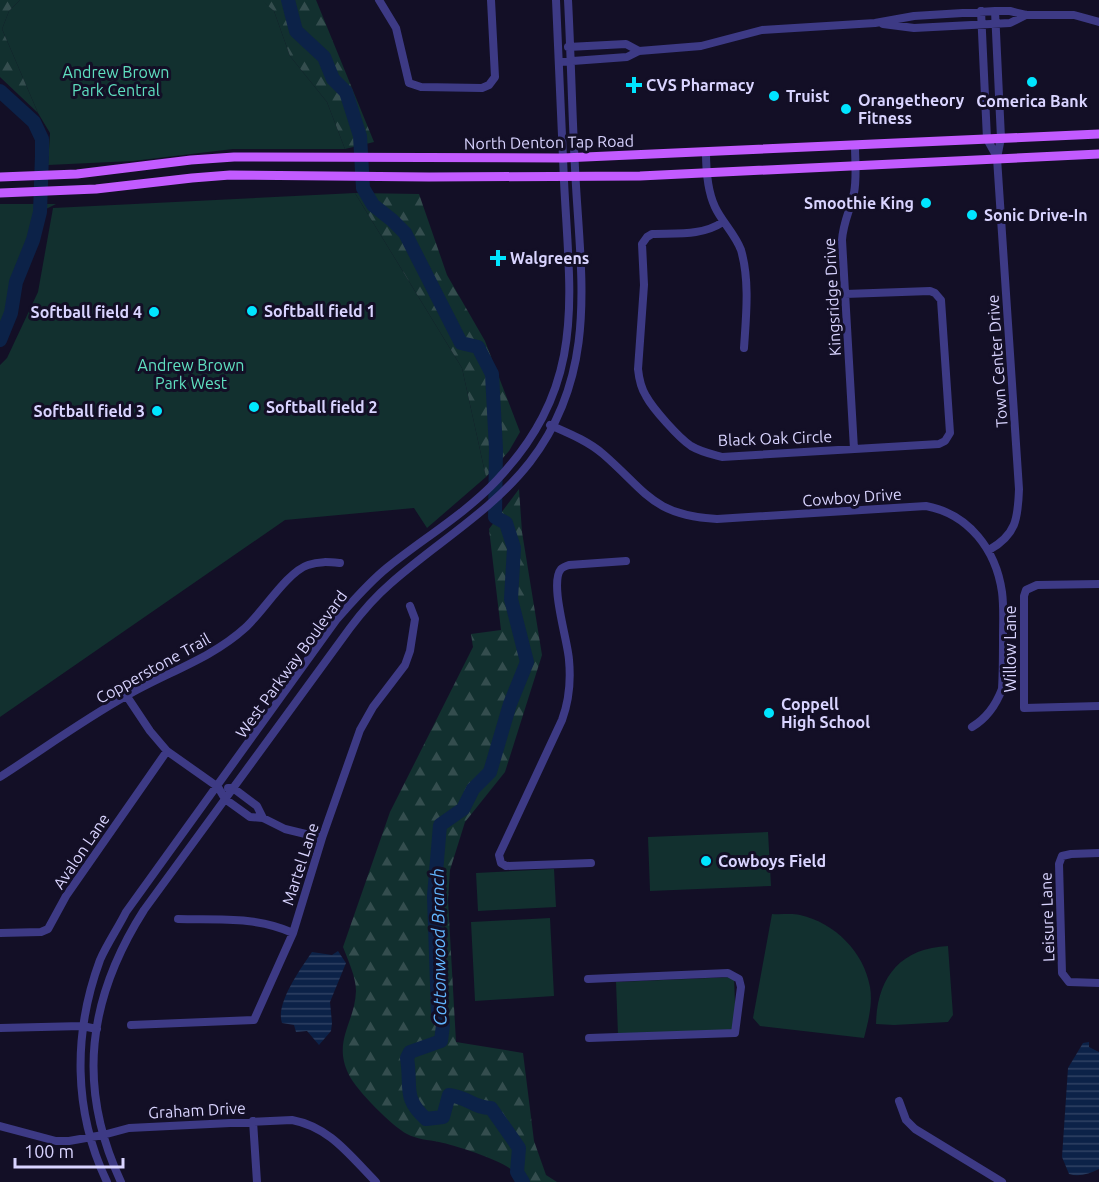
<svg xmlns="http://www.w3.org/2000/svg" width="1099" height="1182" viewBox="0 0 1099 1182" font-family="Ubuntu,sans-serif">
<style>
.green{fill:#12302f}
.forest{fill:url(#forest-firs)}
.water{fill:url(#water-rules)}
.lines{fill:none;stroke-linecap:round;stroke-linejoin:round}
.river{stroke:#0c2248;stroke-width:14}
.minor{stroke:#3d3a85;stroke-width:8}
.major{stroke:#c25bff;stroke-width:9}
.poi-dot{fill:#00e5ff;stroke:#130f26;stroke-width:2}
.labels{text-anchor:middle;stroke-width:6;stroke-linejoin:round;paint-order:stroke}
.park-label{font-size:16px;fill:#5fe0c0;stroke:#130f26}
.poi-label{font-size:16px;font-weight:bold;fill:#d9d4ff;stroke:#130f26;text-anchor:start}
.street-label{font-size:16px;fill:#d9d4ff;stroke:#130f26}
.water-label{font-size:18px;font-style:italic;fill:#62b6ff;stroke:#130f26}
</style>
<defs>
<pattern id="forest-firs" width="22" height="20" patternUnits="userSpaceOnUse" patternTransform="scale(1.5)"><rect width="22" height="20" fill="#12302f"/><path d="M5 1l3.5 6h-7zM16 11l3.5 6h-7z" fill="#344d4e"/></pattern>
<pattern id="water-rules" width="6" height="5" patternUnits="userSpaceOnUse" patternTransform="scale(1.5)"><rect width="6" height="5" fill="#0c2248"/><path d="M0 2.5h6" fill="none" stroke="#2f4163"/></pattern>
</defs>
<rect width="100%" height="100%" fill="#130f26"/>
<path class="green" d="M 20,0 L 262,0 L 274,11 L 290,56 L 327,102 L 345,149 L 233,149 L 133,161 L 48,165 L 50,133 L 38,113 L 2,29 L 9,11 Z
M 355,193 L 462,368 L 486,477 L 427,528 L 414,508 L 285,520 L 0,717 L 0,365 L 7,358 L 38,292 L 53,208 Z
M 0,204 L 56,204 L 40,212 L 33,240 L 16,282 L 11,313 L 0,340 Z
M 768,832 L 771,886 L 650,891 L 648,837 Z
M 554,869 L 556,907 L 478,911 L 476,873 Z
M 772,914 C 781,915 791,913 800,915 C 835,923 864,952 870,987 C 873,1004 868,1022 864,1038 L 760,1026 L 753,1018 Z
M 550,918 L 554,996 L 475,1001 L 471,922 Z
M 948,946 L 953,1015 L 948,1022 L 894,1025 L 876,1024 C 877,978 900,948 948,946 Z
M 734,977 L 736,1030 L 618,1035 L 616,982 Z"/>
<path class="forest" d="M 0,0 L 20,0 L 9,11 L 2,29 L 38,113 L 0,77 Z
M 261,0 L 316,0 L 374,142 L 345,149 L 327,102 L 290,56 L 274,11 Z
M 355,193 L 419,194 L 447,275 L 485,341 L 520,432 L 509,451 L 486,477 L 462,368 Z
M 519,489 L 522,532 L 542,655 L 505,772 L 465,822 L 450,870 L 448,900 L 456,1042 L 523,1053 L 534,1141 L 546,1175 L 557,1182 L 518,1182 C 517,1179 514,1173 512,1170 C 500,1160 455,1145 439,1142 C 429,1140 416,1139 407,1134 C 392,1126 357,1091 349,1075 C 332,1041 355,1023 356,991 C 356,977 348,960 343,947 L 390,812 L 473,647 L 471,634 L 501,630 L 489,529 Z"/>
<path class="water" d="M 338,951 L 346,963 L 330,1002 L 332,1023 L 331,1031 L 319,1045 L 307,1031 L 296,1032 L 294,1025 L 282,1023 C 275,1004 301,968 312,952 L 332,955 Z
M 1089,1042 L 1089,1047 L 1099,1052 L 1099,1169 C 1089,1174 1079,1177 1069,1174 L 1062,1157 L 1068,1068 L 1083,1043 Z"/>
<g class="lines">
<path class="river" d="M 288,0 L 296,31 L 324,57 L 333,79 L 346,92 L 360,136 L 363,188 L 373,205 L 392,220 L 405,233 L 461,343 L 478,347 L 492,374 L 496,449 L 495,517 L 506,523 L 514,548 L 511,599 L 527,662 L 510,704 L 490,772 L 473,789 L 463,809 L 440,825 L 434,896 L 438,1013 L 443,1025 L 441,1041 L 410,1052 L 407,1058 C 412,1088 402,1097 426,1119 L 443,1117 L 449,1095 C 468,1097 473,1108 491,1108 L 519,1148 L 517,1172 L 523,1182
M 0,91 L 34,122 L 42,139 L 42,155 L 40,212 L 33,240 L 16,282 L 11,313 L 0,340"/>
<path class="minor" d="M 379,0 L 396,28 L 409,83 L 421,87 L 482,88 L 489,85 L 495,77 L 491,0
M 981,11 L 987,139 L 997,157
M 883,24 L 914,28 L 1010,23 L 1026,15
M 568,47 L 626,44 L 639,51
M 559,62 L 627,57 L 639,51 L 701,46 L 762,30 L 875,23 L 914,16 L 995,11 L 1010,11 L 1026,15 L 1074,15 L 1099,22
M 706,152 C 706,170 707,190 715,207 C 722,222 735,234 741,250 C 750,281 746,317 744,348
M 723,222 C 702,236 677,233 652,234 L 647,237 L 642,244 L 644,285 L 638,369 C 639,379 641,388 646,396 C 653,409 679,438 691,446 C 701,452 711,454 722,457 L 939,444 L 945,441 L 950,433 L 941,300 L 935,293 L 930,291 L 845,294
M 550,425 C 568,433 588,441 603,454 C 647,492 652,515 717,519 L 926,506 C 969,514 996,550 1002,592 C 1004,607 1003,623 1003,638 C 1003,655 1003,672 1002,689 C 996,705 987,718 972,727
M 854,449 L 842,240 C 843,223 850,210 854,193 C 857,177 855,161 855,145
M 989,550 C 1016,535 1018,519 1019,489 L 997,158 L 1001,138 L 995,11
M 1099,584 L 1037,585 L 1026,590 L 1024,596 L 1024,708 L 1099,706
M 126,695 L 150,731 L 167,751 L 218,787 L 225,799 L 250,817 L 263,818 L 285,829 L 322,838
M 0,777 C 42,750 83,720 126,696 C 165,673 211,659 245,628 C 263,612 287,572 308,565 C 319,561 329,562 340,563
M 228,788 L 233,788 L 257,806 L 263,818
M 1099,853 L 1071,854 L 1062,856 L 1059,864 L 1062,973 L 1069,982 L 1099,983
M 591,863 L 506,866 L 501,863 L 499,855 L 562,720 C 569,701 571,681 569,660 C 568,641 549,583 561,569 C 563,567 566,566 569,565 L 626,561
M 178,919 C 217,920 256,916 293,933
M 0,933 L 41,932 L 48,929 L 66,896 L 167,751
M 588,979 L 728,973 L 739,979 L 741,987 L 735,1033 L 589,1038
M 131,1025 L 254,1020 L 293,933 L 322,838 L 360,730 L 373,707 L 405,665 L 410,651 L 415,619 L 410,606
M 0,1028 L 82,1026 L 97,1029
M 899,1101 L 906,1120 L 915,1129 L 1002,1182
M 253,1121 L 257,1182
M 0,1126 L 56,1141 L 69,1141 L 103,1135 L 129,1128 L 292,1120 C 330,1127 350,1156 376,1182
M 107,1182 C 73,1111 73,1033 100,960 C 107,944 118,928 126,912 L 337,619 C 353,601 369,582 388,567 C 424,538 465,514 497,480 C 587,384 570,301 564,181 C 561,121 559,60 556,0
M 121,1182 C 76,1086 88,998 144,910 L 350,628 C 362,612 375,597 390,584 C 436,543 492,511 530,462 C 600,371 580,274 575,168 C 572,112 571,56 568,0"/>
<path class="major" d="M 0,177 L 77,174 L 191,160 L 234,157 L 563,158 L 1099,134
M 0,193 L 96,189 L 192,178 L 230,175 L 429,177 L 640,176 L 1099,154"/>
</g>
<g class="poi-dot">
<circle cx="1032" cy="82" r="6"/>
<path d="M631 76h6v6h6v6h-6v6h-6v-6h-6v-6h6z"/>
<circle cx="774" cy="96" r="6"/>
<circle cx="846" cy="109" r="6"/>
<circle cx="926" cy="203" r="6"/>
<circle cx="972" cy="215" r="6"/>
<path d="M495 249h6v6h6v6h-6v6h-6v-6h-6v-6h6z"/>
<circle cx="252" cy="311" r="6"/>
<circle cx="154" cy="312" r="6"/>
<circle cx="254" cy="407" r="6"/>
<circle cx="157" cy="411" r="6"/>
<circle cx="769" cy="713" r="6"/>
<circle cx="706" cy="861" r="6"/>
</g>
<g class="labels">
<g class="park-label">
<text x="116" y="78">Andrew Brown<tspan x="116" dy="18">Park Central</tspan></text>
<text x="191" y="371">Andrew Brown<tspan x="191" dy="18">Park West</tspan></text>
</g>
<g class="poi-label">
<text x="646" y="91">CVS Pharmacy</text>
<text x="786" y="102">Truist</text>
<text x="858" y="106">Orangetheory<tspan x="858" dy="18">Fitness</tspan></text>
<text x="1032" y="107" text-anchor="middle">Comerica Bank</text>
<text x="914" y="209" text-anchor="end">Smoothie King</text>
<text x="984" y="221">Sonic Drive-In</text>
<text x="510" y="264">Walgreens</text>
<text x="264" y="317">Softball field 1</text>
<text x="142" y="318" text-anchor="end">Softball field 4</text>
<text x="266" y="413">Softball field 2</text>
<text x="145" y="417" text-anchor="end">Softball field 3</text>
<text x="781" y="710">Coppell<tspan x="781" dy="18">High School</tspan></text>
<text x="718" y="867">Cowboys Field</text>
</g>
<g class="street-label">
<text transform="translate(549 142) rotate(-1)" y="6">North Denton Tap Road</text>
<text transform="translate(832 297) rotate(-93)" y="6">Kingsridge Drive</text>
<text transform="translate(997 361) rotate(-94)" y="6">Town Center Drive</text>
<text transform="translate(775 438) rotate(-2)" y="6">Black Oak Circle</text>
<text transform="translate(852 497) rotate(-4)" y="6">Cowboy Drive</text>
<text transform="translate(1010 649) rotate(-90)" y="6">Willow Lane</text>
<text transform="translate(291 664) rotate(-54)" y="6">West Parkway Boulevard</text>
<text transform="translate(153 668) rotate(-29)" y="6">Copperstone Trail</text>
<text transform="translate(81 851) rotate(-56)" y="6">Avalon Lane</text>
<text transform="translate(300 864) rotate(-72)" y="6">Martel Lane</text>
<text transform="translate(1047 917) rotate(-92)" y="6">Leisure Lane</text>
<text transform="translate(197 1110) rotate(-3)" y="6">Graham Drive</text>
</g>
<g class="water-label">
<text transform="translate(439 947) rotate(-91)" y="6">Cottonwood Branch</text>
</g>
</g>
<path d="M15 1158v9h108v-9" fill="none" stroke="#d9d4ff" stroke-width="3"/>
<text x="24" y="1158" font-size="18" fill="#d9d4ff" stroke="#130f26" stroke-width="4.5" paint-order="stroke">100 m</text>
</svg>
